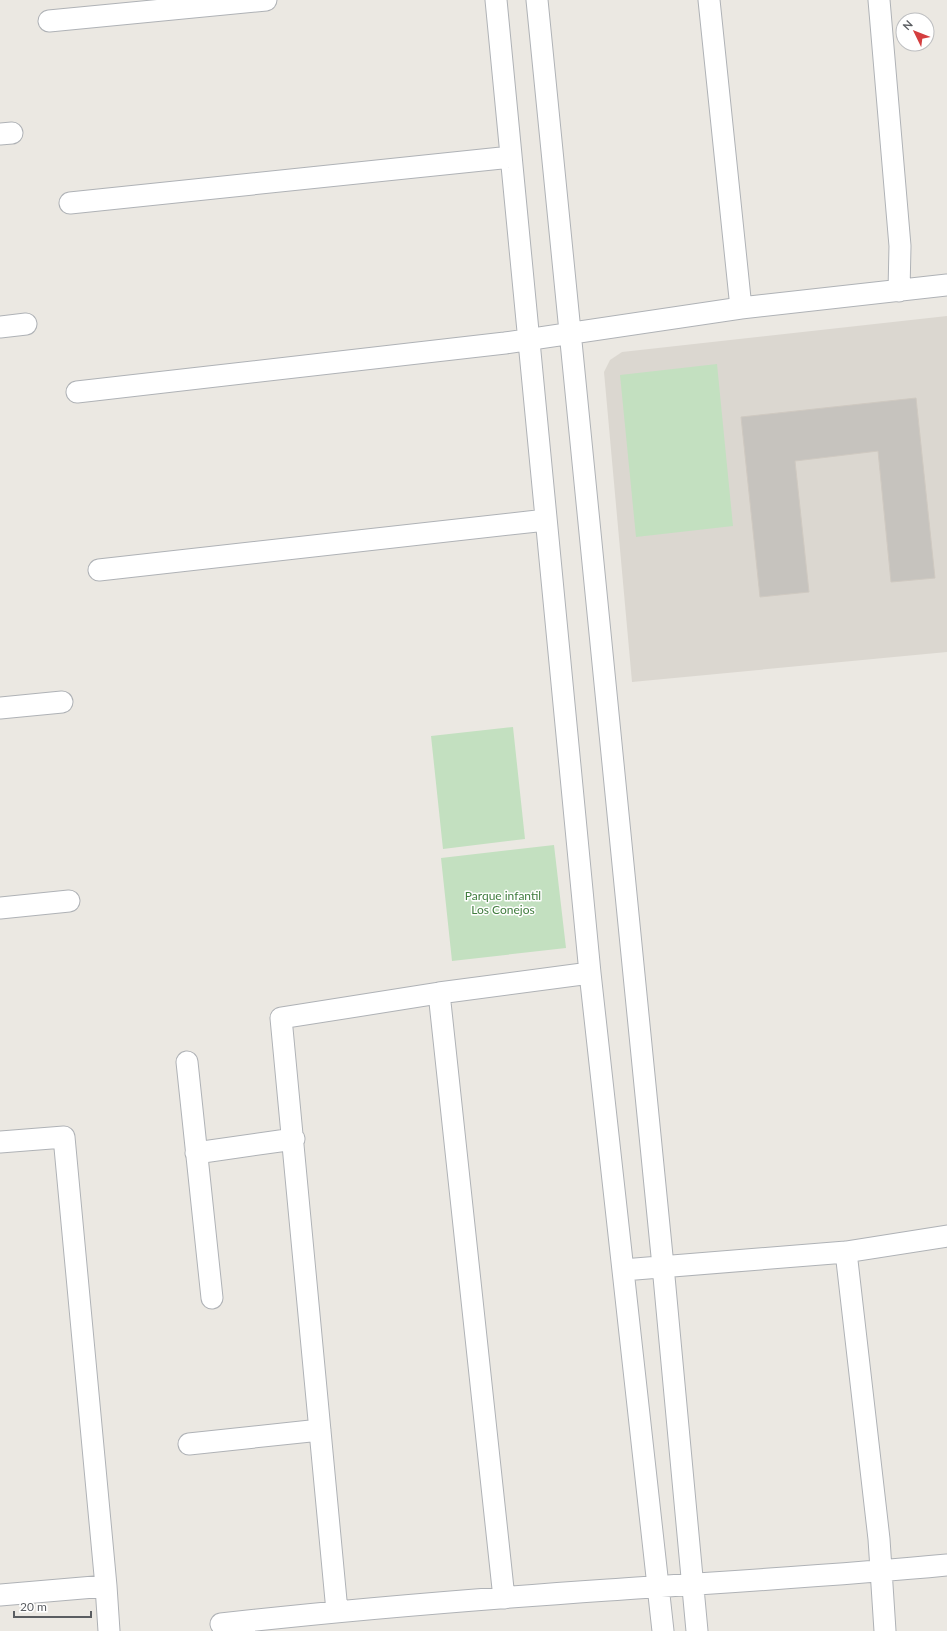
<svg xmlns="http://www.w3.org/2000/svg" width="947" height="1631" viewBox="0 0 947 1631" font-family="Lato,sans-serif">
<style>
.education{fill:#dbd7d0}
.green{fill:#c3e0c0}
.building{fill:#c6c3be;stroke:#cfc9c1}
.lines{fill:none;stroke-linecap:round;stroke-linejoin:round}
.minor-casing{stroke:#afb2b6;stroke-width:23}
.minor{stroke:#fff;stroke-width:21}
.labels{text-anchor:middle;stroke-width:3;stroke-linejoin:round;paint-order:stroke}
.park-label{font-size:12px;fill:#3f7c3d;stroke:#fff}
</style>
<rect width="100%" height="100%" fill="#ebe8e2"/>
<path class="education" d="M 947,316 L 947,652 L 632,682 L 604,372 L 610,360 L 622,352 Z"/>
<path class="green" d="M 717,364 L 733,526 L 636,537 L 620,375 Z
M 513,727 L 525,839 L 443,849 L 431,736 Z
M 554,845 L 566,948 L 452,961 L 441,858 Z"/>
<path class="building" d="M 916,398 L 935,578 L 891,582 L 878,451 L 795,461 L 809,592 L 760,597 L 741,417 Z"/>
<g class="lines">
<g class="minor-casing">
<path id="minor" d="M 496,0 L 590,973 L 663,1631
M 537,0 L 663,1266 L 697,1631
M 709,0 L 741,308
M 879,0 L 900,246 L 899,291
M 49,21 L 266,0
M 0,134 L 12,133
M 70,203 L 511,157
M 0,327 L 26,324
M 77,392 L 505,343 L 741,308 L 947,285
M 99,570 L 546,520
M 0,708 L 62,702
M 0,908 L 69,901
M 439,993 L 504,1598
M 187,1062 L 212,1298
M 0,1142 L 64,1137 L 106,1586 L 109,1631
M 196,1153 L 294,1139
M 846,1252 L 879,1539 L 885,1631
M 623,1270 L 846,1252 L 947,1236
M 189,1444 L 320,1430
M 0,1595 L 106,1586
M 337,1611 L 281,1018 L 439,993 L 590,973
M 221,1624 C 350,1609 479,1599 608,1590 C 721,1582 834,1576 947,1565"/>
</g>
<use href="#minor" class="minor"/>
</g>
<g class="labels">
<g class="park-label">
<text x="503" y="900">Parque infantil<tspan x="503" dy="14">Los Conejos</tspan></text>
</g>
</g>
<g transform="translate(915 32) rotate(313)"><circle r="19" fill="#ffffff" stroke="#bdbec0"/>
<path d="M0-3L7 15L0 10L-7 15Z" fill="#d43e3f"/>
<text y="-6" font-size="11" font-weight="bold" text-anchor="middle" fill="#5a5d61">N</text>
</g>
<path d="M14 1611v6h77v-6" fill="none" stroke="#5a5d61" stroke-width="2"/>
<text x="20" y="1611" font-size="12" fill="#5a5d61" stroke="#ffffff" stroke-width="3" paint-order="stroke">20 m</text>
</svg>
